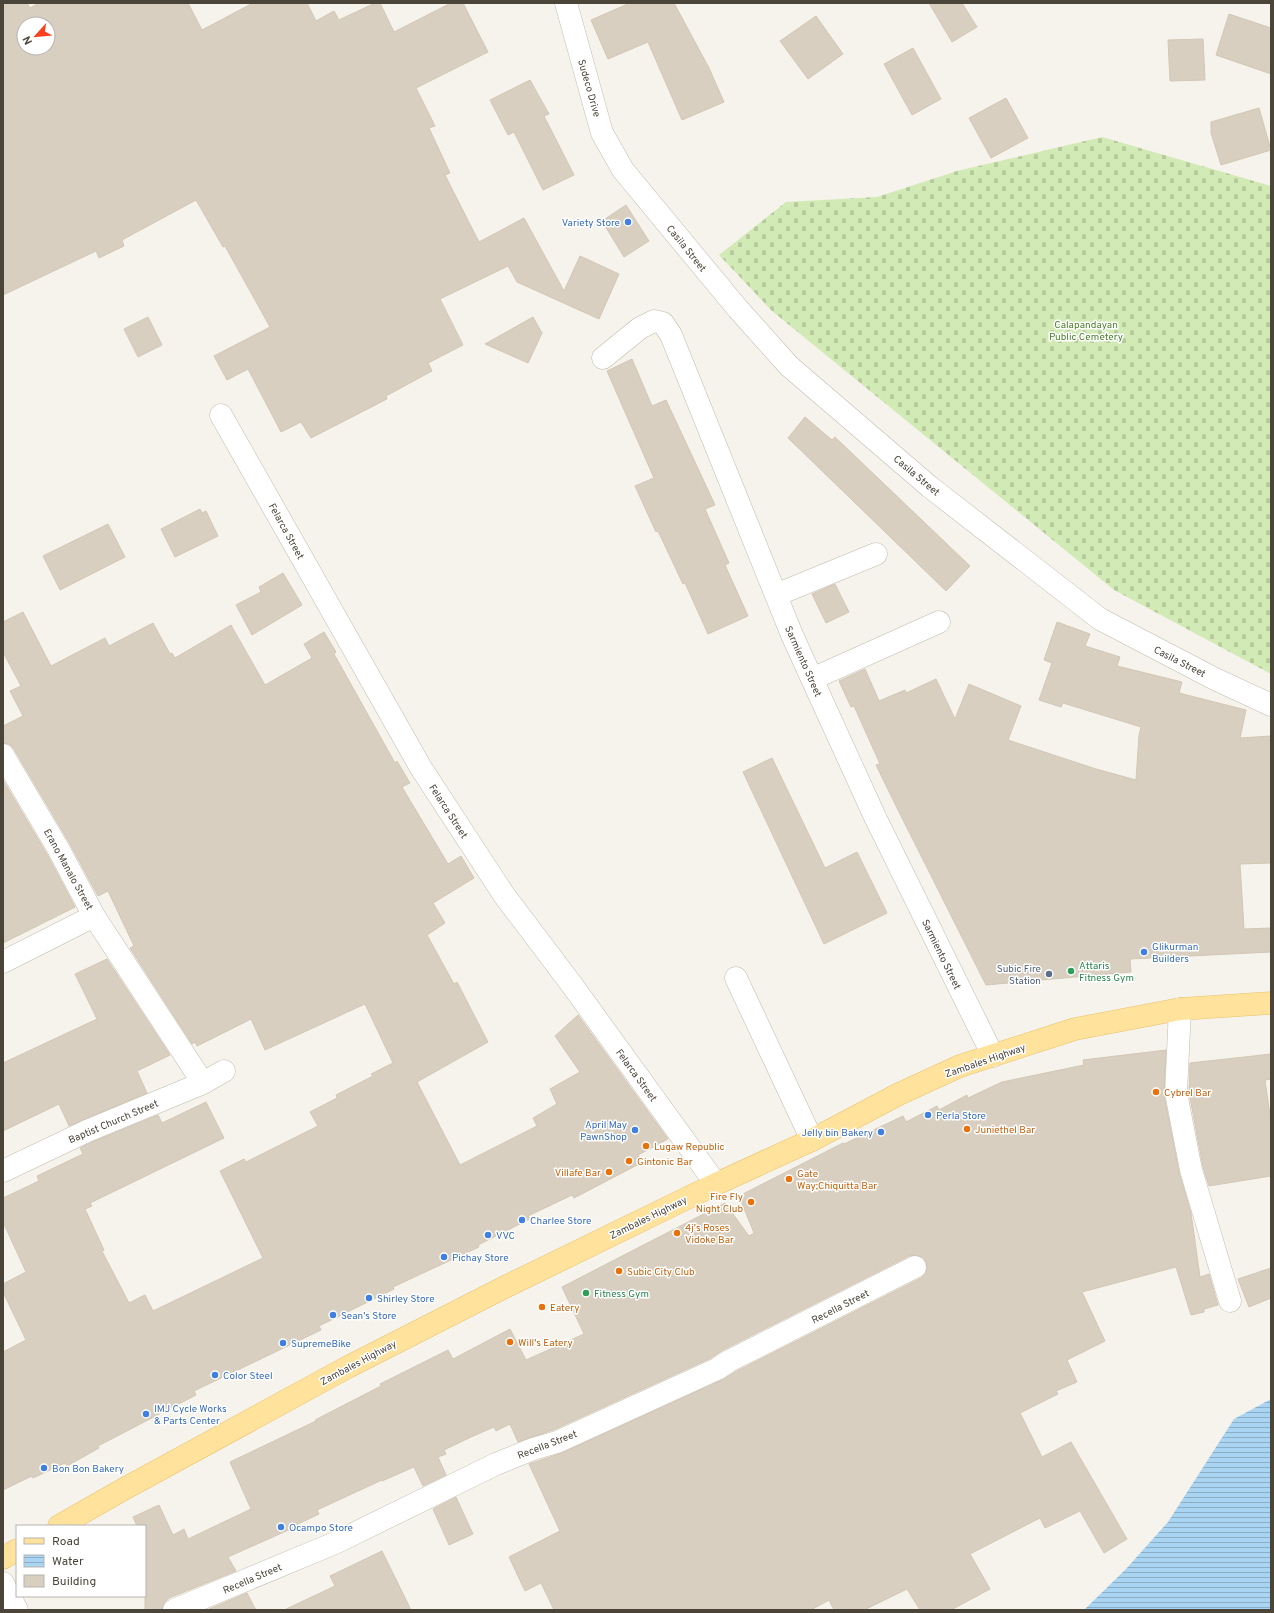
<svg xmlns="http://www.w3.org/2000/svg" width="1274" height="1613" viewBox="0 0 1274 1613" font-family="Overpass,sans-serif">
<style>
.cemetery{fill:url(#cemetery-stones)}
.water{fill:url(#water-rules)}
.building{fill:#d8cfc1;stroke:#d3c7b4;fill-rule:evenodd}
.lines{fill:none;stroke-linecap:round;stroke-linejoin:round}
.minor-casing{stroke:#c2bbae;stroke-width:23}
.major-casing{stroke:#e6c16a;stroke-width:23}
.minor{stroke:#fff;stroke-width:22}
.major{stroke:#ffe39c;stroke-width:22}
.shop-dot{fill:#3f7fe0;stroke:#fff;stroke-width:1.5}
.leisure-dot{fill:#2e9e5b;stroke:#fff;stroke-width:1.5}
.service-dot{fill:#5c6f8a;stroke:#fff;stroke-width:1.5}
.food-dot{fill:#e8710a;stroke:#fff;stroke-width:1.5}
.labels{text-anchor:middle;stroke-width:3;stroke-linejoin:round;paint-order:stroke}
.street-label{font-size:10px;fill:#4b4439;stroke:#fff}
.shop-label{font-size:10px;fill:#366cbe;stroke:#fff;text-anchor:start}
.park-label{font-size:10px;fill:#4a7f2a;stroke:#fff}
.leisure-label{font-size:10px;fill:#27864d;stroke:#fff;text-anchor:start}
.service-label{font-size:10px;fill:#4e5e75;stroke:#fff;text-anchor:end}
.food-label{font-size:10px;fill:#c56008;stroke:#fff;text-anchor:start}
</style>
<defs>
<pattern id="cemetery-stones" width="16" height="16" patternUnits="userSpaceOnUse"><rect width="16" height="16" fill="#d2eab5"/><path d="M2 7V4a2 2 0 0 1 4 0v3zM10 15v-3a2 2 0 0 1 4 0v3z" fill="#b6ca9c"/></pattern>
<pattern id="water-rules" width="6" height="5" patternUnits="userSpaceOnUse"><rect width="6" height="5" fill="#a9d4f2"/><path d="M0 2.5h6" fill="none" stroke="#8caec5"/></pattern>
</defs>
<rect width="100%" height="100%" fill="#f6f3ec"/>
<path class="cemetery" d="M 1102,137 L 1271,186 L 1271,674 L 1114,590 L 772,311 L 719,255 L 786,202 L 877,197 L 957,171 Z"/>
<path class="water" d="M 1271,1399 L 1271,1610 L 1084,1610 L 1126,1569 L 1168,1522 L 1234,1419 Z"/>
<path class="building" d="M 3,3 L 27,3 L 30,8 L 39,3 L 188,3 L 202,30 L 253,3 L 307,3 L 316,21 L 334,11 L 339,20 L 375,3 L 380,3 L 394,32 L 451,3 L 463,3 L 488,52 L 416,88 L 435,126 L 429,128 L 450,173 L 445,175 L 479,242 L 524,218 L 564,291 L 580,256 L 619,274 L 599,319 L 517,282 L 508,266 L 440,299 L 463,345 L 428,363 L 432,371 L 386,396 L 387,399 L 311,438 L 301,422 L 281,432 L 248,369 L 227,380 L 214,356 L 270,327 L 225,246 L 223,247 L 196,200 L 122,240 L 124,246 L 99,258 L 96,251 L 3,295 ZM 24,24 L 48,24 L 48,48 L 24,48 Z
M 630,3 L 674,3 L 709,68 L 724,102 L 682,120 L 648,42 L 608,59 L 591,20 Z
M 929,3 L 962,3 L 977,27 L 952,42 Z
M 1229,14 L 1271,28 L 1271,74 L 1216,55 Z
M 816,16 L 843,54 L 808,79 L 780,41 Z
M 1203,39 L 1205,80 L 1170,81 L 1168,40 Z
M 913,48 L 941,99 L 912,115 L 884,64 Z
M 530,80 L 549,114 L 544,116 L 574,175 L 543,190 L 514,132 L 508,135 L 490,100 Z
M 1006,98 L 1028,138 L 991,158 L 969,118 Z
M 1259,108 L 1271,150 L 1221,165 L 1211,133 L 1211,122 Z
M 626,205 L 649,241 L 624,257 L 602,221 Z
M 148,317 L 162,345 L 138,357 L 124,329 Z
M 533,317 L 542,333 L 528,363 L 485,344 Z
M 632,359 L 652,406 L 666,400 L 715,505 L 705,509 L 729,563 L 725,565 L 748,616 L 708,634 L 685,583 L 683,584 L 658,531 L 656,532 L 635,486 L 654,478 L 607,371 Z
M 805,417 L 832,440 L 835,437 L 970,566 L 946,591 L 788,438 Z
M 200,509 L 202,513 L 206,511 L 218,536 L 175,557 L 161,529 Z
M 108,524 L 125,557 L 60,590 L 43,556 Z
M 283,573 L 302,605 L 252,635 L 236,605 L 261,592 L 259,587 Z
M 835,584 L 849,612 L 826,623 L 812,594 Z
M 23,612 L 51,666 L 105,638 L 109,646 L 153,623 L 170,654 L 172,653 L 175,658 L 231,625 L 265,685 L 312,658 L 304,644 L 324,632 L 336,652 L 334,654 L 395,763 L 397,761 L 410,783 L 402,787 L 448,864 L 461,856 L 474,878 L 433,903 L 445,923 L 427,935 L 454,984 L 457,982 L 488,1042 L 417,1082 L 460,1165 L 537,1126 L 533,1118 L 557,1104 L 550,1089 L 580,1072 L 555,1036 L 578,1015 L 668,1139 L 638,1155 L 643,1162 L 574,1198 L 572,1195 L 528,1216 L 530,1219 L 478,1245 L 479,1247 L 393,1287 L 394,1289 L 319,1326 L 321,1330 L 194,1391 L 196,1395 L 98,1446 L 99,1448 L 67,1466 L 65,1463 L 33,1478 L 32,1476 L 3,1490 L 3,1352 L 26,1340 L 3,1292 L 3,1284 L 26,1272 L 3,1222 L 3,1198 L 39,1181 L 37,1176 L 83,1154 L 80,1148 L 92,1142 L 158,1115 L 162,1123 L 206,1102 L 224,1138 L 90,1203 L 92,1206 L 85,1209 L 104,1250 L 102,1251 L 129,1303 L 145,1295 L 153,1311 L 263,1258 L 220,1171 L 244,1159 L 246,1162 L 318,1126 L 310,1112 L 337,1098 L 336,1095 L 373,1076 L 371,1074 L 393,1063 L 365,1004 L 265,1050 L 251,1019 L 197,1046 L 195,1042 L 192,1044 L 130,948 L 134,946 L 108,891 L 98,896 L 70,844 L 14,749 L 9,744 L 3,743 L 3,726 L 23,716 L 10,691 L 21,686 L 3,652 L 3,622 Z
M 1057,622 L 1090,634 L 1085,646 L 1120,657 L 1117,666 L 1182,682 L 1179,693 L 1246,710 L 1240,738 L 1271,736 L 1271,863 L 1240,864 L 1244,929 L 1271,928 L 1271,952 L 1130,959 L 1131,972 L 986,985 L 896,806 L 876,765 L 880,764 L 854,706 L 851,707 L 839,681 L 865,669 L 879,701 L 905,690 L 906,693 L 936,679 L 955,719 L 969,684 L 1021,706 L 1008,740 L 1096,769 L 1136,780 L 1139,735 L 1141,727 L 1063,703 L 1061,707 L 1039,700 L 1052,663 L 1044,660 Z
M 772,758 L 825,868 L 857,852 L 887,913 L 824,944 L 743,772 Z
M 3,780 L 48,856 L 75,907 L 3,943 Z
M 107,959 L 170,1055 L 137,1071 L 147,1093 L 69,1126 L 59,1104 L 3,1131 L 3,1063 L 97,1019 L 75,974 Z
M 1166,1050 L 1164,1095 L 1179,1172 L 1191,1213 L 1200,1277 L 1209,1274 L 1218,1305 L 1204,1309 L 1204,1312 L 1191,1315 L 1176,1267 L 1082,1292 L 1105,1341 L 1067,1360 L 1077,1382 L 1056,1391 L 1058,1394 L 1020,1413 L 1042,1457 L 1071,1442 L 1127,1539 L 1104,1553 L 1080,1511 L 1045,1528 L 1040,1518 L 970,1554 L 990,1589 L 951,1610 L 920,1610 L 907,1589 L 864,1610 L 834,1610 L 829,1600 L 811,1610 L 554,1610 L 541,1583 L 525,1591 L 509,1557 L 560,1531 L 529,1464 L 562,1453 L 722,1380 L 735,1372 L 921,1278 L 926,1273 L 927,1268 L 926,1262 L 922,1257 L 915,1255 L 909,1256 L 723,1350 L 711,1358 L 553,1430 L 518,1442 L 510,1424 L 496,1431 L 494,1427 L 471,1437 L 444,1450 L 446,1454 L 438,1457 L 446,1475 L 423,1486 L 414,1467 L 382,1481 L 382,1480 L 317,1510 L 319,1514 L 292,1527 L 293,1528 L 228,1557 L 236,1571 L 169,1598 L 164,1603 L 162,1610 L 145,1610 L 145,1526 L 137,1526 L 133,1517 L 159,1505 L 173,1535 L 184,1529 L 188,1539 L 251,1509 L 230,1462 L 316,1421 L 315,1420 L 381,1386 L 380,1384 L 448,1350 L 453,1359 L 510,1329 L 526,1360 L 584,1334 L 562,1287 L 725,1203 L 749,1236 L 754,1233 L 739,1196 L 843,1143 L 844,1144 L 903,1116 L 906,1122 L 937,1106 L 939,1110 L 967,1095 L 968,1098 L 1002,1082 L 1084,1065 L 1083,1060 Z
M 1271,1054 L 1271,1079 L 1265,1080 L 1271,1122 L 1271,1176 L 1209,1186 L 1203,1167 L 1189,1092 L 1190,1063 Z
M 1271,1268 L 1271,1298 L 1249,1307 L 1238,1279 Z
M 456,1497 L 473,1534 L 449,1545 L 433,1509 Z
M 382,1551 L 411,1610 L 284,1610 L 335,1586 L 330,1576 Z
M 247,1593 L 256,1610 L 207,1610 Z"/>
<g class="lines">
<g class="minor-casing">
<path id="minor" d="M 566,3 L 602,133 L 623,170 L 738,309 L 789,366 L 930,487 L 1100,619 L 1215,679 L 1271,705
M 603,358 L 640,328 L 654,321 L 663,323 L 671,335 L 792,635 L 875,817 L 993,1056
M 221,415 L 421,768 L 504,895 L 572,985 L 716,1184
M 776,595 L 876,554
M 812,679 L 939,622
M 3,755 L 59,850 L 94,916 L 203,1083
M 3,962 L 94,916
M 736,978 L 812,1140
M 1180,1009 L 1176,1093 L 1191,1170 L 1230,1301
M 3,1171 L 87,1131 L 203,1083 L 224,1071
M 3,1583 L 17,1610
M 174,1610 L 335,1543 L 496,1464 L 533,1449 L 557,1442 L 717,1369 L 729,1361 L 915,1267"/>
</g>
<g class="major-casing">
<path id="major" d="M 59,1526 L 124,1489 L 346,1368 L 503,1288 L 716,1184 L 812,1140 L 899,1094 L 960,1066 L 1075,1029 L 1180,1009 L 1271,1003
M 3,1558 L 17,1550"/>
</g>
<use href="#minor" class="minor"/>
<use href="#major" class="major"/>
</g>
<g class="shop-dot">
<circle cx="628" cy="222" r="4"/>
<circle cx="1144" cy="952" r="4"/>
<circle cx="928" cy="1115" r="4"/>
<circle cx="635" cy="1130" r="4"/>
<circle cx="881" cy="1132" r="4"/>
<circle cx="522" cy="1220" r="4"/>
<circle cx="488" cy="1235" r="4"/>
<circle cx="444" cy="1257" r="4"/>
<circle cx="369" cy="1298" r="4"/>
<circle cx="333" cy="1315" r="4"/>
<circle cx="283" cy="1343" r="4"/>
<circle cx="215" cy="1375" r="4"/>
<circle cx="146" cy="1414" r="4"/>
<circle cx="44" cy="1468" r="4"/>
<circle cx="281" cy="1527" r="4"/>
</g>
<g class="leisure-dot">
<circle cx="1071" cy="971" r="4"/>
<circle cx="586" cy="1293" r="4"/>
</g>
<circle class="service-dot" cx="1049" cy="974" r="4"/>
<g class="food-dot">
<circle cx="1156" cy="1092" r="4"/>
<circle cx="967" cy="1129" r="4"/>
<circle cx="646" cy="1146" r="4"/>
<circle cx="629" cy="1161" r="4"/>
<circle cx="609" cy="1172" r="4"/>
<circle cx="789" cy="1179" r="4"/>
<circle cx="751" cy="1202" r="4"/>
<circle cx="677" cy="1233" r="4"/>
<circle cx="619" cy="1271" r="4"/>
<circle cx="542" cy="1307" r="4"/>
<circle cx="510" cy="1342" r="4"/>
</g>
<g class="labels">
<g class="street-label">
<text transform="translate(590 88) rotate(74)" y="4">Sudeco Drive</text>
<text transform="translate(687 248) rotate(51)" y="4">Casila Street</text>
<text transform="translate(917 475) rotate(40)" y="4">Casila Street</text>
<text transform="translate(287 531) rotate(61)" y="4">Felarca Street</text>
<text transform="translate(804 661) rotate(66)" y="4">Sarmiento Street</text>
<text transform="translate(1180 661) rotate(27)" y="4">Casila Street</text>
<text transform="translate(449 811) rotate(57)" y="4">Felarca Street</text>
<text transform="translate(69 869) rotate(61)" y="4">Erano Manalo Street</text>
<text transform="translate(942 954) rotate(64)" y="4">Sarmiento Street</text>
<text transform="translate(985 1060) rotate(-19)" y="4">Zambales Highway</text>
<text transform="translate(637 1075) rotate(54)" y="4">Felarca Street</text>
<text transform="translate(113 1121) rotate(-23)" y="4">Baptist Church Street</text>
<text transform="translate(648 1217) rotate(-26)" y="4">Zambales Highway</text>
<text transform="translate(840 1306) rotate(-27)" y="4">Recella Street</text>
<text transform="translate(358 1362) rotate(-28)" y="4">Zambales Highway</text>
<text transform="translate(547 1444) rotate(-21)" y="4">Recella Street</text>
<text transform="translate(252 1578) rotate(-23)" y="4">Recella Street</text>
</g>
<g class="shop-label">
<text x="620" y="226" text-anchor="end">Variety Store</text>
<text x="1152" y="950">Glikurman<tspan x="1152" dy="12">Builders</tspan></text>
<text x="936" y="1119">Perla Store</text>
<text x="627" y="1128" text-anchor="end">April May<tspan x="627" dy="12">PawnShop</tspan></text>
<text x="873" y="1136" text-anchor="end">Jelly bin Bakery</text>
<text x="530" y="1224">Charlee Store</text>
<text x="496" y="1239">VVC</text>
<text x="452" y="1261">Pichay Store</text>
<text x="377" y="1302">Shirley Store</text>
<text x="341" y="1319">Sean's Store</text>
<text x="291" y="1347">SupremeBike</text>
<text x="223" y="1379">Color Steel</text>
<text x="154" y="1412">IMJ Cycle Works<tspan x="154" dy="12">&amp; Parts Center</tspan></text>
<text x="52" y="1472">Bon Bon Bakery</text>
<text x="289" y="1531">Ocampo Store</text>
</g>
<g class="park-label">
<text x="1086" y="328">Calapandayan<tspan x="1086" dy="12">Public Cemetery</tspan></text>
</g>
<g class="leisure-label">
<text x="1079" y="969">Attaris<tspan x="1079" dy="12">Fitness Gym</tspan></text>
<text x="594" y="1297">Fitness Gym</text>
</g>
<g class="service-label">
<text x="1041" y="972">Subic Fire<tspan x="1041" dy="12">Station</tspan></text>
</g>
<g class="food-label">
<text x="1164" y="1096">Cybrel Bar</text>
<text x="975" y="1133">Juniethel Bar</text>
<text x="654" y="1150">Lugaw Republic</text>
<text x="637" y="1165">Gintonic Bar</text>
<text x="601" y="1176" text-anchor="end">Villafe Bar</text>
<text x="797" y="1177">Gate<tspan x="797" dy="12">Way;Chiquitta Bar</tspan></text>
<text x="743" y="1200" text-anchor="end">Fire Fly<tspan x="743" dy="12">Night Club</tspan></text>
<text x="685" y="1231">4j's Roses<tspan x="685" dy="12">Vidoke Bar</tspan></text>
<text x="627" y="1275">Subic City Club</text>
<text x="550" y="1311">Eatery</text>
<text x="518" y="1346">Will's Eatery</text>
</g>
</g>
<rect width="1274" height="1613" fill="none" stroke="#4b4439" stroke-width="8"/>
<rect x="16" y="1525" width="130" height="72" fill="#ffffff" stroke="#b7b4b0"/>
<rect x="24" y="1538" width="20" height="6" fill="#ffe39c" stroke="#b7b4b0"/>
<text x="52" y="1545" font-size="12" fill="#4b4439">Road</text>
<rect x="24" y="1555" width="20" height="12" fill="url(#water-rules)" stroke="#b7b4b0"/>
<text x="52" y="1565" font-size="12" fill="#4b4439">Water</text>
<rect x="24" y="1575" width="20" height="12" fill="#d8cfc1" stroke="#b7b4b0"/>
<text x="52" y="1585" font-size="12" fill="#4b4439">Building</text>
<g transform="translate(36 36) rotate(243)"><circle r="19" fill="#ffffff" stroke="#b7b4b0"/>
<path d="M0-3L7 15L0 10L-7 15Z" fill="#fc3f1d"/>
<text y="-6" font-size="11" font-weight="bold" text-anchor="middle" fill="#4b4439">N</text>
</g>
</svg>
